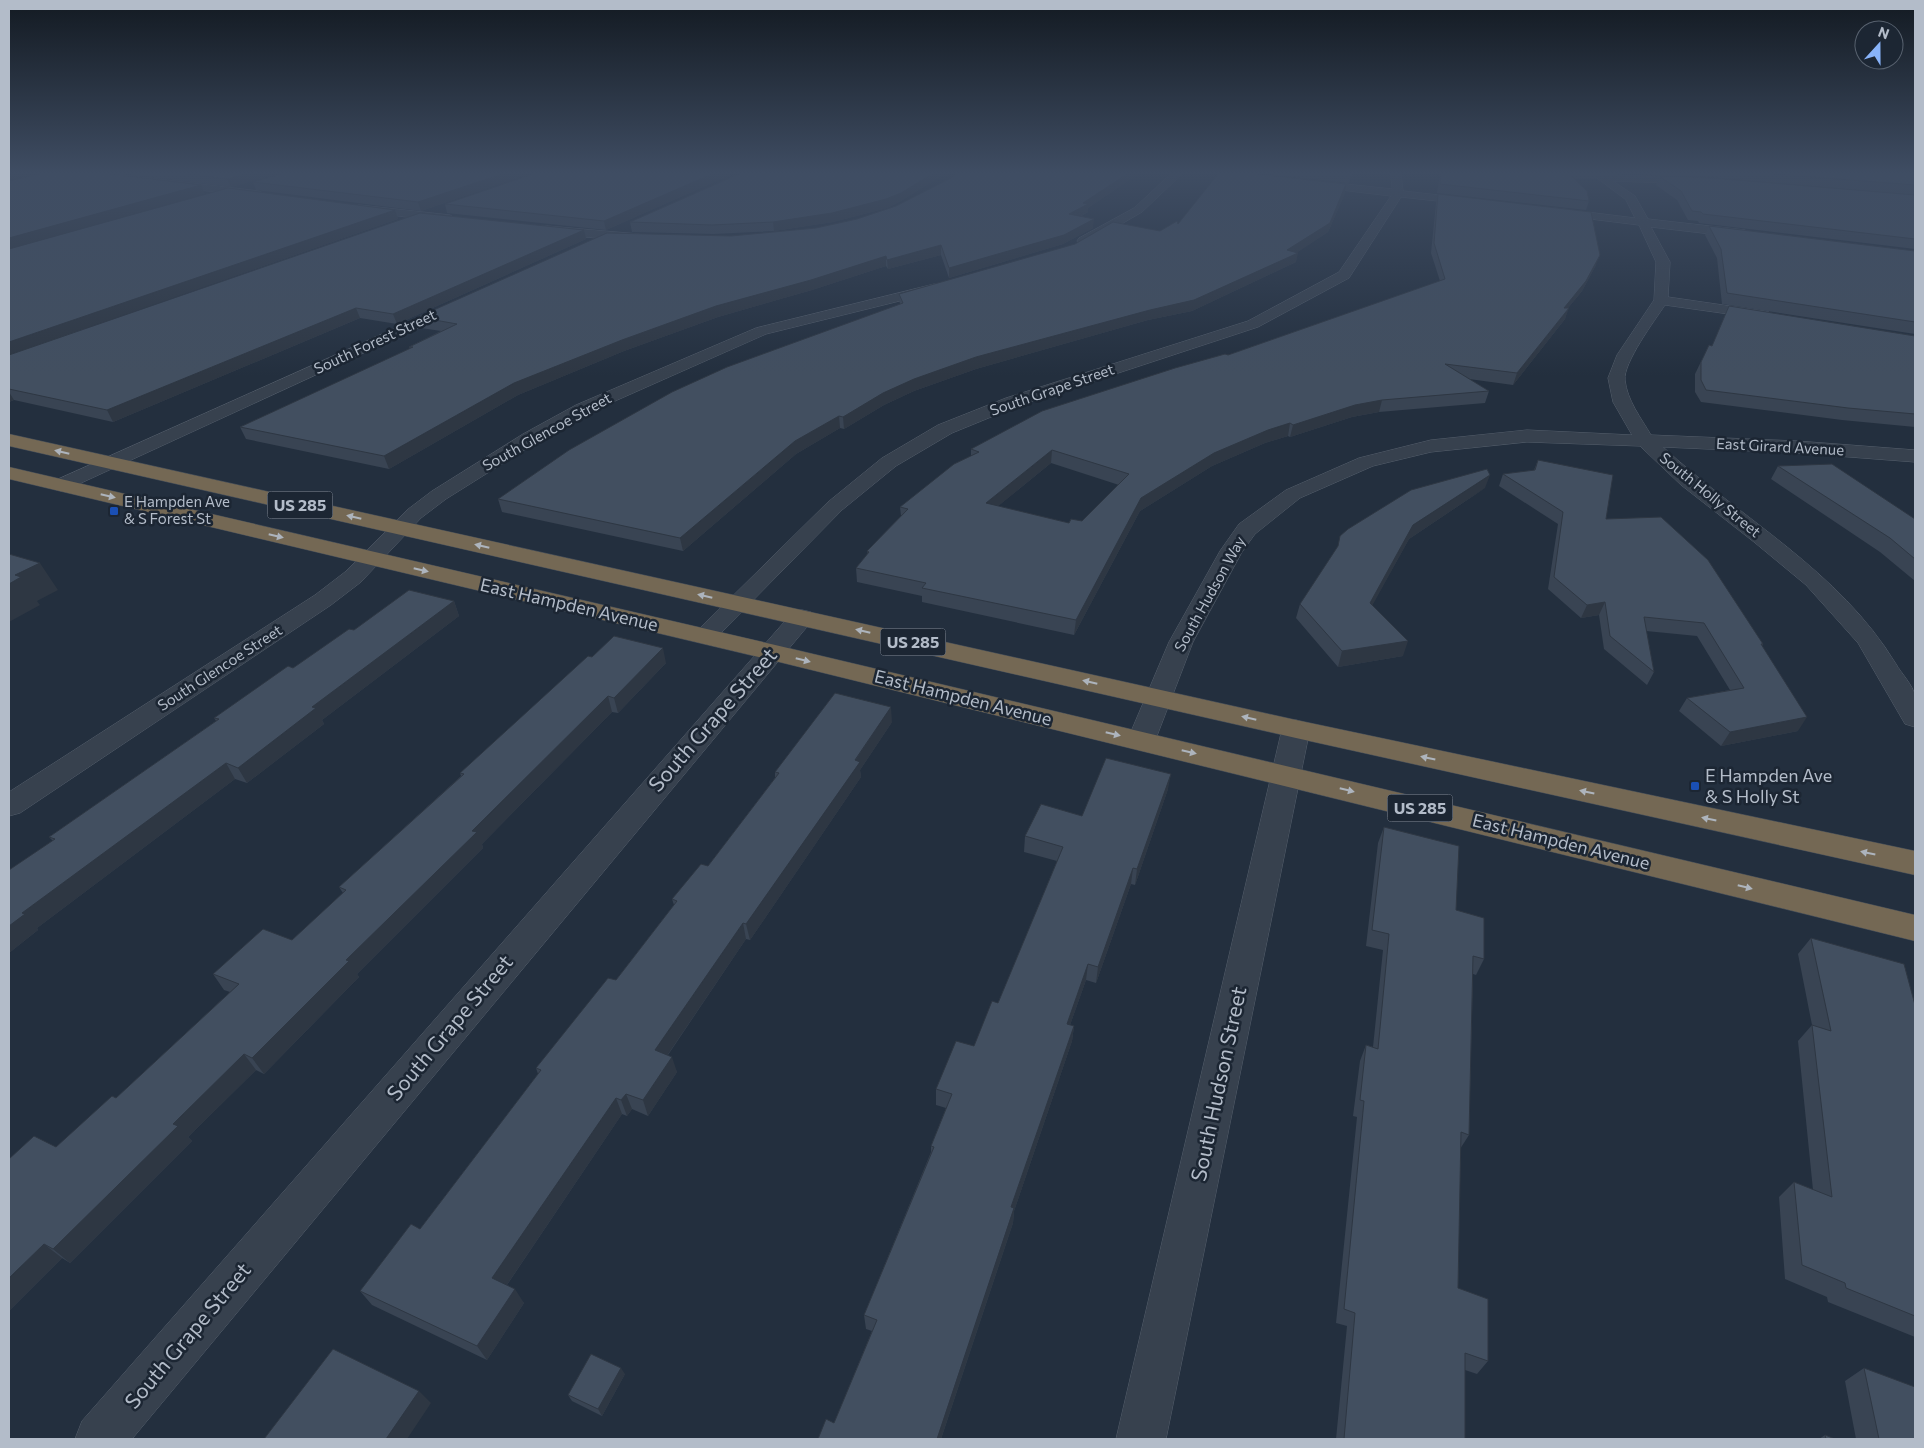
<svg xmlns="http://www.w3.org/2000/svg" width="1924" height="1448" viewBox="0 0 1924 1448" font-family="Commissioner,sans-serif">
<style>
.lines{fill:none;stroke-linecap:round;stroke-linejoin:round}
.minor-casing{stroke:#555f6c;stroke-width:1}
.highway-casing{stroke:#424c59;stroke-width:1}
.minor{fill:#37414e;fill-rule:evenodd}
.highway{fill:#746854;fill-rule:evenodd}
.wall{fill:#394453;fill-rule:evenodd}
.shaded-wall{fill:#2e3743}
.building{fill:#424f60;stroke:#2e3743;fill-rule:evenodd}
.oneway{fill:#adb4bd}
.transit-dot{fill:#1a4fb4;stroke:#1c2633;stroke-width:2}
.labels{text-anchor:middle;stroke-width:5;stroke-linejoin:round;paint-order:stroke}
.far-street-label{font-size:15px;fill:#b3bcc9;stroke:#1c2633}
.far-poi-label{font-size:15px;fill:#b3bcc9;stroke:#1c2633;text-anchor:start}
.shield{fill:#1c2633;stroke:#868f9c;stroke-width:1}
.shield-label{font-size:16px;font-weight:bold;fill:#b3bcc9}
.street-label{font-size:18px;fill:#b3bcc9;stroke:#1c2633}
.poi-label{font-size:18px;fill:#b3bcc9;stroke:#1c2633;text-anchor:start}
.near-street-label{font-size:21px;fill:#b3bcc9;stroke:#1c2633}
</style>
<rect width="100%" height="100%" fill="#232f3e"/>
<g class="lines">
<g class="minor-casing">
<path id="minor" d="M 85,174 L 115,174 L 259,191 L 265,194 L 259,197 L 90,177 Z
M 1171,174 L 1182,174 L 1142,212 L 1087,244 L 1079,244 L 1077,241 L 1079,238 L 1134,208 Z
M 1391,174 L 1401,174 L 1403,191 L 1474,199 L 1480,202 L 1474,205 L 1401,197 L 1349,278 L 1258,327 L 1018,406 L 952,433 L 896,466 L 842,510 L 713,641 L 704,643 L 695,641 L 692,636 L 828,502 L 882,458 L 938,425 L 1006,398 L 1248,321 L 1339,272 L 1391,196 L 1308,186 L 1303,183 L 1308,180 L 1392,189 Z
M 1592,174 L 1700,179 L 1701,181 L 1700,183 L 1696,184 L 1613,181 L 1635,196 L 1648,219 L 1745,230 L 1751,234 L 1745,238 L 1651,227 L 1670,262 L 1668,297 L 1764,311 L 1769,312 L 1771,315 L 1769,318 L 1764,319 L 1665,305 C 1655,320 1623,363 1625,380 C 1627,400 1641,418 1651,435 L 1797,441 L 1915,450 L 1915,462 L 1797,453 L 1663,447 C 1741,519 1839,570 1896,664 C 1901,673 1913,685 1915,696 C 1917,705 1915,717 1915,727 L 1905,724 L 1858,643 L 1806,585 L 1754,542 L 1681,485 L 1640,446 L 1527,442 L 1431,452 L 1373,466 L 1300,498 L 1255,534 L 1242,552 L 1193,642 L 1155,741 L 1151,747 L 1141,750 L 1131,747 L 1127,741 L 1169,642 L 1220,551 L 1239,524 L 1286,490 L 1359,458 L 1431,440 L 1527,430 L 1632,435 L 1613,402 L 1608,378 L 1617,355 L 1654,300 L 1656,262 L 1639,225 L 1550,214 L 1548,212 L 1550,210 L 1554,208 L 1635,218 L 1626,200 Z
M 359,205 L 450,215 L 456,219 L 450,223 L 355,210 L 353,208 Z
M 547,226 L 639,234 L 645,238 L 639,242 L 543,233 L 541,230 L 543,227 Z
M 935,284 L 940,285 L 942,288 L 940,291 L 766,334 L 588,413 L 537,442 L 446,499 L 421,518 L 361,582 L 331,605 L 20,813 L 9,816 L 9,792 L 315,595 L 345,572 L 407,510 L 432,491 L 523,434 L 576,405 L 756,328 Z
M 454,302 L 459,303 L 461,306 L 459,309 L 68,489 L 61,491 L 54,489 L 51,485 L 54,481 Z
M 802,610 L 811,612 L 814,617 L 811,622 L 132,1439 L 75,1439 L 82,1421 L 793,612 Z
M 1296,720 L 1306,723 L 1310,729 L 1166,1439 L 1116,1439 L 1282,729 L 1286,723 Z"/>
</g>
<g class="highway-casing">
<path id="highway" d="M 9,434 L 1296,720 L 1915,851 L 1915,875 L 1296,738 L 9,446 Z
M 9,467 L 771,644 L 1915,915 L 1915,941 L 771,660 L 9,479 Z"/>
</g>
<use href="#minor" class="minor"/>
<use href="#highway" class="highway"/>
</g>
<path class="wall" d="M 126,174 L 277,174 L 231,187 Z
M 281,174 L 528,174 L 421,211 L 256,190 L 253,182 Z
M 533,174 L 732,174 L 606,230 L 447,213 L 445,204 Z
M 738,174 L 951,174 L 938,178 L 901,201 L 887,208 L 833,222 L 774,231 L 714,234 L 632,232 L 630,222 Z
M 956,174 L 1138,174 L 1088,208 L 1088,212 L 1080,217 L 1093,228 L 1063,244 L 949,278 L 941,255 L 888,269 L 886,266 L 812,290 L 718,317 L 624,351 L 518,395 L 389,469 L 246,439 L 240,427 L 410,349 L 409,347 L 441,331 L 421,328 L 418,317 L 731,236 L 816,228 L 857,219 L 896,206 L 949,179 Z
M 1266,174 L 1352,174 L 1349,183 Z
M 1440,174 L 1598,174 L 1596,179 L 1574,179 L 1589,201 L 1586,210 L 1437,193 Z
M 1630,174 L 1915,174 L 1915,195 L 1709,177 Z
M 1659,176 L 1915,195 L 1915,249 L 1699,223 L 1698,221 L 1688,220 L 1677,200 L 1656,185 Z
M 1345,193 L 1328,232 L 1297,252 L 1296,262 L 1192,311 L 1148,320 L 976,369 L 914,391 L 884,405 L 844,429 L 840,428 L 796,454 L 683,551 L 502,512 L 498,499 L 900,305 L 899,294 L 1160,231 L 1178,224 Z
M 1438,194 L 1596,265 L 1582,291 L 1568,308 L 1565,319 L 1513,385 L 1469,379 L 1489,391 L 1485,403 L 1379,412 L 1352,417 L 1290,437 L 1288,436 L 1265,443 L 1212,466 L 1140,511 L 1074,635 L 922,602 L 922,596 L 857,582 L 856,568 L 868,554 L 867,551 L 901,516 L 900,507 L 971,456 L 971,449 L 1228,355 L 1440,281 L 1431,253 L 1436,203 ZM 1051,463 L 1119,485 L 1082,521 L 1069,523 L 998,506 Z
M 395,210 L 398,219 L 83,329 L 584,230 L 586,239 L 397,324 L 360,318 L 113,422 L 14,400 L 9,402 L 9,249 Z
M 1709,226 L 1915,251 L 1915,334 L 1722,304 L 1717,258 L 1705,235 Z
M 1915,336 L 1915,427 L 1842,420 L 1701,402 L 1695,392 L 1695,374 L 1709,345 L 1712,346 Z
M 1538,460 L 1606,519 L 1763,644 L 1762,646 L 1798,731 L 1721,746 L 1679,711 L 1687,698 L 1730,690 L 1697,636 L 1646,631 L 1654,672 L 1647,685 L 1604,649 L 1599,615 L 1581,618 L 1548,589 L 1558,524 L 1499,486 L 1503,474 L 1534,470 Z
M 1778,466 L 1915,519 L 1915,581 L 1880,552 L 1771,479 Z
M 1485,488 L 1409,539 L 1372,605 L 1403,656 L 1338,667 L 1296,618 L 1300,604 Z
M 454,601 L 459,616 L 322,720 L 324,724 L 247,783 L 235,779 L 37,928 L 38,930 L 9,953 L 9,870 L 53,841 L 49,837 L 216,721 L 214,718 L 354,630 Z
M 592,657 L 666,663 L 618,713 L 612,712 L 482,844 L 483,848 L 357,974 L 359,977 L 264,1074 L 256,1070 L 188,1137 L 192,1141 L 70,1263 L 62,1258 L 9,1311 L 56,1147 L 116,1098 L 230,992 L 224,990 L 213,974 L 292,940 L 343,893 L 339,887 L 461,776 L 460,773 Z
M 892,722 L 860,770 L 861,777 L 750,940 L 746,939 L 668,1055 L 677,1072 L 648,1116 L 632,1109 L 627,1116 L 622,1114 L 507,1285 L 524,1303 L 487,1360 L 372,1305 L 360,1291 L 420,1229 L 538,1074 L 536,1068 L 616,980 L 674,905 L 672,899 L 708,866 L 775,778 L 775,772 Z
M 1168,789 L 1135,885 L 1131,884 L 1096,983 L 1086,980 L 1070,1025 L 1074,1026 L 1072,1041 L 1014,1211 L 1013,1223 L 941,1439 L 818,1439 L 834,1423 L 872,1331 L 866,1329 L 864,1315 L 931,1152 L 931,1146 L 946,1108 L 936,1105 L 936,1089 L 974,1046 L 998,1003 L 1057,861 L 1024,852 L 1025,836 L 1082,816 Z
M 1384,827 L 1456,910 L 1484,959 L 1476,975 L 1473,974 L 1469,1135 L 1460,1149 L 1458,1288 L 1488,1361 L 1477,1374 L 1465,1370 L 1465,1439 L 1336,1439 L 1347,1326 L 1336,1323 L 1357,1117 L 1353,1116 L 1360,1061 L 1366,1045 L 1373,1047 L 1383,950 L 1366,946 L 1378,843 Z
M 1811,938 L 1915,1005 L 1915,1337 L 1828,1302 L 1827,1297 L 1785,1279 L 1779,1197 L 1794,1182 L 1813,1190 L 1798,1041 L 1812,1025 L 1798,954 Z
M 1864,1368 L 1915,1439 L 1856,1439 L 1845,1381 Z
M 625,1374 L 602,1416 L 572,1401 L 568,1395 Z
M 1825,1435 L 1835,1439 L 1819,1439 Z"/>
<path class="shaded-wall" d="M 9,174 L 36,174 L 9,180 Z
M 245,174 L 277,174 L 231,187 L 227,179 Z
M 502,174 L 528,174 L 421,211 L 418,202 Z
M 712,174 L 732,174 L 606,230 L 604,221 Z
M 932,174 L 951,174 L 938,178 L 901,201 L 887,208 L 833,222 L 774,231 L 773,222 Z
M 1127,174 L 1138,174 L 1088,208 L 1088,212 L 1068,223 L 1069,214 L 1083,203 Z
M 1351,174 L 1352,174 L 1349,183 Z
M 1346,184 L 1345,193 L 1328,232 L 1292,256 L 1298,253 L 1296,262 L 1192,311 L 1148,320 L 976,369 L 914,391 L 884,405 L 844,429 L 843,417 L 883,393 L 914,379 L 976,357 L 1287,250 Z
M 201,185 L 205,194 L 9,249 L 9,238 Z
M 395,210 L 398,219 L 9,355 L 9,342 Z
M 1094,219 L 1093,228 L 1063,244 L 949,278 L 949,268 Z
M 584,230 L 586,239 L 397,324 L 393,314 Z
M 941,245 L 941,255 L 888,269 L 887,260 Z
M 1600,255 L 1596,265 L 1582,291 L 1560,318 L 1564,308 Z
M 886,256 L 886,266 L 812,290 L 718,317 L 624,351 L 518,395 L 389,469 L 384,456 L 514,383 L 622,340 L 716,306 Z
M 356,308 L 360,318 L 113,422 L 107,410 Z
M 1569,308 L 1565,319 L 1513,385 L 1517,373 Z
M 9,392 L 14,400 L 9,402 Z
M 1382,400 L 1379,412 L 1352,417 L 1290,437 L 1293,425 L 1355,405 Z
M 839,416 L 840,428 L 796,454 L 683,551 L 680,538 L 795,441 Z
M 1290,423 L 1288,436 L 1265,443 L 1212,466 L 1140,511 L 1074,635 L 1076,620 L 1141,498 L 1214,453 L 1268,430 Z
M 1052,450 L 1051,463 L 986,516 L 986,503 Z
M 1490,475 L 1485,488 L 1409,539 L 1366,617 L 1370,603 L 1413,525 Z
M 40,563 L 58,590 L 37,601 L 40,605 L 9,622 L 9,584 L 15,575 Z
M 454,601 L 459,616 L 322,720 L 324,724 L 247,783 L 238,768 L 312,707 Z
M 1605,602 L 1599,615 L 1581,618 L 1587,605 Z
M 1408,641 L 1403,656 L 1338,667 L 1342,651 Z
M 663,648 L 666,663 L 618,713 L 614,698 Z
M 608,696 L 612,712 L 482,844 L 483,848 L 357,974 L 359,977 L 264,1074 L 252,1058 L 346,960 L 472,831 Z
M 891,707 L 892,722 L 860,770 L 861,777 L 750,940 L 746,924 Z
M 1807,717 L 1798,731 L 1721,746 L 1730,732 Z
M 226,763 L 235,779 L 37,928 L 38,930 L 9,953 L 9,926 L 22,913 Z
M 1171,774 L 1168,789 L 1135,885 L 1137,869 Z
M 1133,868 L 1131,884 L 1096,983 L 1098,967 Z
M 743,923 L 746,939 L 660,1066 L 655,1050 Z
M 1088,964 L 1086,980 L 1065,1039 L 1067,1024 Z
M 1074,1026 L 1072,1041 L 1014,1211 L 1013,1223 L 941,1439 L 937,1439 L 1011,1207 Z
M 244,1054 L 256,1070 L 188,1137 L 192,1141 L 70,1263 L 53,1249 L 173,1124 Z
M 672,1057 L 677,1072 L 648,1116 L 643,1100 Z
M 626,1094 L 632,1109 L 627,1116 L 621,1100 Z
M 616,1098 L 622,1114 L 502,1292 L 492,1278 Z
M 44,1244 L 62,1258 L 9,1311 L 9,1278 Z
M 515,1289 L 524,1303 L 487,1360 L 477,1346 Z
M 621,1368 L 625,1374 L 602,1416 L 598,1409 Z
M 419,1391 L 431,1403 L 407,1439 L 386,1439 Z"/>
<path class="building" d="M 39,174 L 110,174 L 201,185 L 9,238 L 9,181 Z
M 187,174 L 245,174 L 227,179 Z
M 281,174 L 502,174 L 418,202 L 253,182 Z
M 533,174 L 712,174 L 604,221 L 445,204 Z
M 739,174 L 932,174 L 901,193 L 886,199 L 832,213 L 773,222 L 712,225 L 630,222 Z
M 956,174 L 1127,174 L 1083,203 L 1088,204 L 1069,214 L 1094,219 L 1064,235 L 949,268 L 941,245 L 887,260 L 886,256 L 811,280 L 716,306 L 622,340 L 514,383 L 384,456 L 240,427 L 413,347 L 409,347 L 457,324 L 418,317 L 607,233 L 731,236 L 816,228 L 857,219 L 896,206 L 949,179 Z
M 1218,174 L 1256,174 L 1346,184 L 1330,223 L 1287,250 L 1298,253 L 1194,300 L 1150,310 L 976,357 L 914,379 L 883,393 L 843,417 L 839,416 L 795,441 L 680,538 L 498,499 L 569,450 L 672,392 L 727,367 L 903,303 L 899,294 L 1075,244 L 1113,222 L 1160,231 L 1177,221 L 1178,224 Z
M 1441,174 L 1569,174 L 1587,191 L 1589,201 L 1440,184 Z
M 1773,174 L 1915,174 L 1915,185 Z
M 1659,176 L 1712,178 L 1915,195 L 1915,239 L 1703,214 L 1701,212 L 1692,211 L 1681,191 Z
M 228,188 L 395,210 L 9,342 L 9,249 Z
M 1438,194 L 1591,212 L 1600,255 L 1586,281 L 1564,308 L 1569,308 L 1517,373 L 1445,364 L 1489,391 L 1382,400 L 1355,405 L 1293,425 L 1290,423 L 1268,430 L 1214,453 L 1141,498 L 1076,620 L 922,588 L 926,583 L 856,568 L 869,552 L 867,551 L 908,509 L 900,507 L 954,464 L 979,452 L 971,449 L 1042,411 L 1175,368 L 1225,354 L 1228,355 L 1445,279 L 1434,243 ZM 1052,450 L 1129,474 L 1082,521 L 1071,519 L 1069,523 L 986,503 Z
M 420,213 L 584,230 L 393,314 L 356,308 L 107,410 L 9,389 L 9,355 Z
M 1709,226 L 1915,251 L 1915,322 L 1727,293 L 1721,249 Z
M 1729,306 L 1915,336 L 1915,414 L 1848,408 L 1706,390 L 1701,380 L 1701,362 L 1709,345 L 1712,346 Z
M 1538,460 L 1613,475 L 1606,519 L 1661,517 L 1708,560 L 1763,644 L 1761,644 L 1807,717 L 1730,732 L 1687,698 L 1744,688 L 1704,623 L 1644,617 L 1654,672 L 1610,636 L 1605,602 L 1587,605 L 1554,577 L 1563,512 L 1503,474 L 1535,470 Z
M 1832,464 L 1915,519 L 1915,559 L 1890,538 L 1778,466 Z
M 1487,469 L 1490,475 L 1413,525 L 1370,603 L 1408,641 L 1342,651 L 1300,604 L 1338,546 L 1340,536 L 1348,529 L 1411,490 Z
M 9,554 L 40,563 L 15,575 L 21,577 L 9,584 Z
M 409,590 L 454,601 L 312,707 L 316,708 L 238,768 L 226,763 L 22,913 L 25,914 L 9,926 L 9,870 L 55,839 L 49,837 L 219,719 L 214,718 L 288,666 L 293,668 L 349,629 L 354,630 Z
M 614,636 L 663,648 L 614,698 L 608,696 L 472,831 L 477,832 L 346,960 L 349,961 L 252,1058 L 244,1054 L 173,1124 L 178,1126 L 53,1249 L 44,1244 L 9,1278 L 9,1159 L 34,1136 L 56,1147 L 112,1096 L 116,1098 L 239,984 L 213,974 L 263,929 L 292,940 L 346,890 L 339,887 L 464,774 L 460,773 L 588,656 L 592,657 Z
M 835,693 L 891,707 L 855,760 L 860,762 L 746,924 L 743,923 L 655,1050 L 672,1057 L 643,1100 L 626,1094 L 621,1100 L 616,1098 L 492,1278 L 515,1289 L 477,1346 L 360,1291 L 411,1224 L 420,1229 L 541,1070 L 536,1068 L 608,978 L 616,980 L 677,901 L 672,899 L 701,864 L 708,866 L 779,773 L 775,772 Z
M 1106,758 L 1171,774 L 1137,869 L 1133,868 L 1098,967 L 1088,964 L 1067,1024 L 1074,1026 L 1011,1207 L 1014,1208 L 937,1439 L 818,1439 L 826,1419 L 834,1423 L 877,1320 L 864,1315 L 934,1147 L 931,1146 L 952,1094 L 936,1089 L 956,1041 L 974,1046 L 992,1001 L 998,1003 L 1063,847 L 1025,836 L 1041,804 L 1082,816 Z
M 1384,827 L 1459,846 L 1456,910 L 1484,918 L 1484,959 L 1473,956 L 1469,1135 L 1461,1132 L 1458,1288 L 1488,1299 L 1488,1361 L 1465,1353 L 1465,1439 L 1344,1439 L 1355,1313 L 1344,1309 L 1364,1101 L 1360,1100 L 1366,1045 L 1378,1049 L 1389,934 L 1372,930 Z
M 1811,938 L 1904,964 L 1915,1005 L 1915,1316 L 1846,1288 L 1845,1283 L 1802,1265 L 1794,1182 L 1832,1197 L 1812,1025 L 1831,1031 Z
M 333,1349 L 419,1391 L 386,1439 L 264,1439 Z
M 591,1354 L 621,1368 L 598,1409 L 568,1395 Z
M 1864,1368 L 1915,1387 L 1915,1439 L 1879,1439 Z
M 1825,1435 L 1835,1439 L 1826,1439 Z"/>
<defs><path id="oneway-solid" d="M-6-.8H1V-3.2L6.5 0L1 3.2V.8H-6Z" transform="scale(1.25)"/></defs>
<g class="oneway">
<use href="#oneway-solid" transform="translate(62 452) rotate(-167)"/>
<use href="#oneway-solid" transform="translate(108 496) rotate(13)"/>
<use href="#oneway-solid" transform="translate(354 517) rotate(-167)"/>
<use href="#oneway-solid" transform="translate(276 536) rotate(13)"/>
<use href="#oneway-solid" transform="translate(482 546) rotate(-167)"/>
<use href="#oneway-solid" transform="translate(421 570) rotate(13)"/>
<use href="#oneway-solid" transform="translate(705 596) rotate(-167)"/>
<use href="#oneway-solid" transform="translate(863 631) rotate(-167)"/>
<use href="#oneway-solid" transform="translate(803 660) rotate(14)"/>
<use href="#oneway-solid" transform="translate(1090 682) rotate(-167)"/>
<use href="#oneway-solid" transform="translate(1249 718) rotate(-167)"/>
<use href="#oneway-solid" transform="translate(1113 734) rotate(13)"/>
<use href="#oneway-solid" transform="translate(1189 752) rotate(13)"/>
<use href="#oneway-solid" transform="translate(1428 758) rotate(-168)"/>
<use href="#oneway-solid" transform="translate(1347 790) rotate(14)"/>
<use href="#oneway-solid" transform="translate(1587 792) rotate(-168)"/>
<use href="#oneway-solid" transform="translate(1709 819) rotate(-168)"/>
<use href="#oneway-solid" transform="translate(1868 853) rotate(-168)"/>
<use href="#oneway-solid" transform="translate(1745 887) rotate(14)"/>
</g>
<linearGradient id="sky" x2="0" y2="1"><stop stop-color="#131a22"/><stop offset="0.46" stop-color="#3f4d63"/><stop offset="1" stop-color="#3f4d63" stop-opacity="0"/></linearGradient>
<rect width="1924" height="376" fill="url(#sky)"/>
<g class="transit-dot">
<rect x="109" y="506" width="10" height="10" rx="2.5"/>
<rect x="1690" y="781" width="10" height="10" rx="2.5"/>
</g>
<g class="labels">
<g class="far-street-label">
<text transform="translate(375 342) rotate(-25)" y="5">South Forest Street</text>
<text transform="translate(1052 390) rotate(-19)" y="5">South Grape Street</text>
<text transform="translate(547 432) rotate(-29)" y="5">South Glencoe Street</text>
<text transform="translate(1780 447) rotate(3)" y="5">East Girard Avenue</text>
<text transform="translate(1710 495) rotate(39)" y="5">South Holly Street</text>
<text transform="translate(1210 594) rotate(-61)" y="5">South Hudson Way</text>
<text transform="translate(220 668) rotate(-33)" y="5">South Glencoe Street</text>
</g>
<g class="far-poi-label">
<text x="124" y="507">E Hampden Ave<tspan x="124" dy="17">&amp; S Forest St</tspan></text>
</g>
<g class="shield">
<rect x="267.5" y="491.5" width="65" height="27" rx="4"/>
<rect x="880.5" y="628.5" width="65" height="27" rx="4"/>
<rect x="1387.5" y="794.5" width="65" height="27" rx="4"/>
</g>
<g class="shield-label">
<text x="300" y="511">US 285</text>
<text x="913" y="648">US 285</text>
<text x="1420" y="814">US 285</text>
</g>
<g class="street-label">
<text transform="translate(569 605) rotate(13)" y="6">East Hampden Avenue</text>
<text transform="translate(963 698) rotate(14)" y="6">East Hampden Avenue</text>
<text transform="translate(1561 842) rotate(14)" y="6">East Hampden Avenue</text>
</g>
<g class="poi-label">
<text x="1705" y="782">E Hampden Ave<tspan x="1705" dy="21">&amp; S Holly St</tspan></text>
</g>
<g class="near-street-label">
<text transform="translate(713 720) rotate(-49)" y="7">South Grape Street</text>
<text transform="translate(450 1028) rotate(-50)" y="7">South Grape Street</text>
<text transform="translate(1219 1084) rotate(-78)" y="7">South Hudson Street</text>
<text transform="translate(188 1336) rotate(-50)" y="7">South Grape Street</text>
</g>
</g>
<rect width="1924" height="1448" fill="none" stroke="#b3bcc9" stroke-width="20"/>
<g transform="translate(1879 45) rotate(21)"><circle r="24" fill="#1c2633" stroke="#58626f"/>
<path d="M0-4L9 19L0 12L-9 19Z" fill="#88b3f9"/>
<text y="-8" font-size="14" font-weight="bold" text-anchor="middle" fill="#b3bcc9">N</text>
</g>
</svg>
